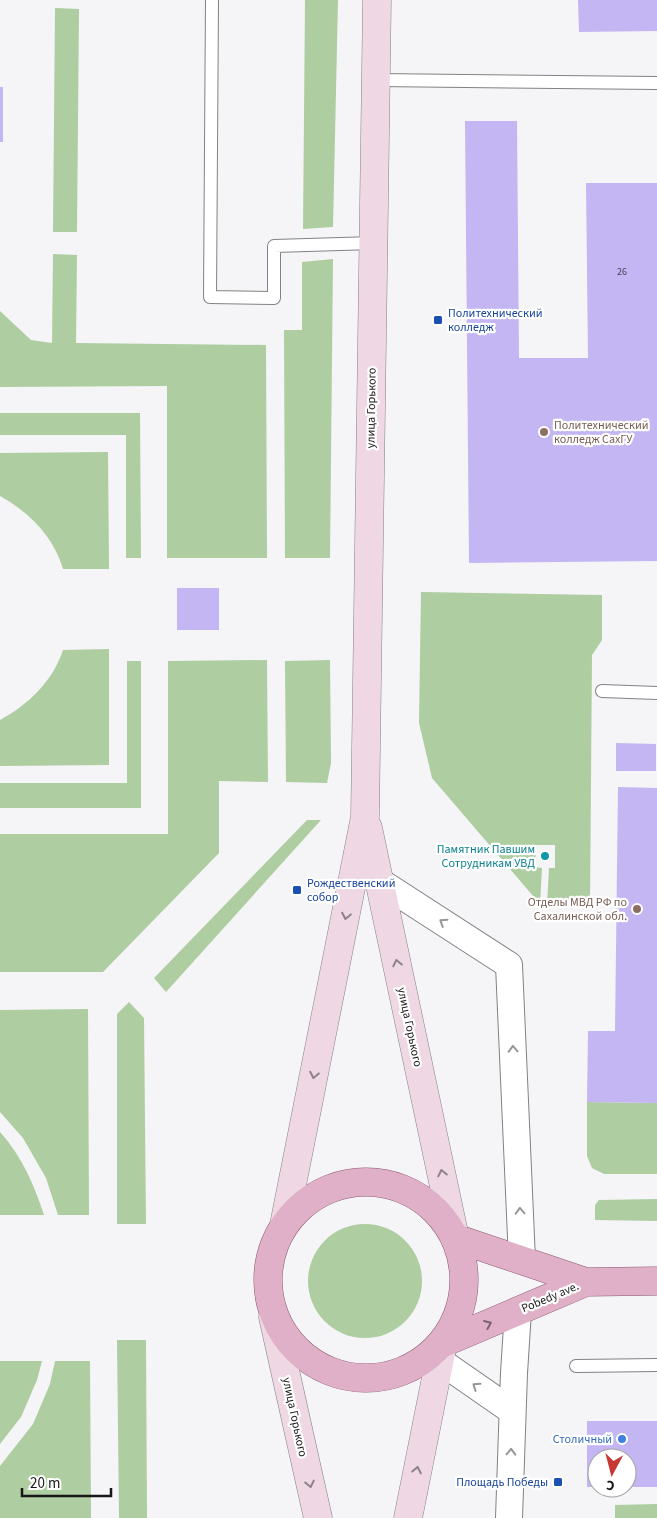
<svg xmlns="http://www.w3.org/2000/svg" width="657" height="1518" viewBox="0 0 657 1518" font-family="'Source Sans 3',sans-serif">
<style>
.green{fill:#aecda1}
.building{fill:#c3b6f3}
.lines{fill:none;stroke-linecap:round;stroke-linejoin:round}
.lane-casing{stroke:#828184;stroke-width:14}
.street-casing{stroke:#828184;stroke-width:28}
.secondary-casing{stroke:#828184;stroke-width:29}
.primary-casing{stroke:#8c5971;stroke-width:29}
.lane{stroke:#fff;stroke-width:12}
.street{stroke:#fff;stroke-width:26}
.secondary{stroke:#efd8e3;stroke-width:28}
.primary{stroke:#dfb0c7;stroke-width:28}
.oneway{stroke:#8e8188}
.oneway2{stroke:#979797}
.oneway3{stroke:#7c6470}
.transit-dot{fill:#1a4fb4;stroke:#fff;stroke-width:2}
.education-dot{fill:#8d6e63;stroke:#fff;stroke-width:2}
.culture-dot{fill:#0f9aa8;stroke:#fff;stroke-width:2}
.shop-dot{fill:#3f7fe0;stroke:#fff;stroke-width:2}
.labels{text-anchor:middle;stroke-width:4.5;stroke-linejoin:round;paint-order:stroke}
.number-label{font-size:10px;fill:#433f4f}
.transit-label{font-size:12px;fill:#164399;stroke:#fff;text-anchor:start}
.street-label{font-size:12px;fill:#181718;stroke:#fff}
.education-label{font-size:12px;fill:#785e54;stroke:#fff;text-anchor:start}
.culture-label{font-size:12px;fill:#0d838f;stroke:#fff;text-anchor:end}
.shop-label{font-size:12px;fill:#366cbe;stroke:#fff;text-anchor:end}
</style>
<rect width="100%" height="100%" fill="#f5f4f7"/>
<path class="green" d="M 305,0 L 338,0 L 333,227 L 303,229 Z
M 55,8 L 79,9 L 77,232 L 53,232 Z
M 53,254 L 77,255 L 76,343 L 266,345 L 267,558 L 167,558 L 167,386 L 0,387 L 0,311 L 31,340 L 52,343 Z
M 333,259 L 330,558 L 285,558 L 284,330 L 302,330 L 302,262 Z
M 0,413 L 140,413 L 141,558 L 126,558 L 126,435 L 0,435 Z
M 108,452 L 109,569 L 63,569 C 54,537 29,512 0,496 L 0,453 Z
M 421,592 L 602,595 L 602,640 L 592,655 L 590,906 L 547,905 L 549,868 L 555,868 L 555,845 L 536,845 L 535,867 L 542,868 L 540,904 L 432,778 L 419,723 Z
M 109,649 L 109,765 L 0,766 L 0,720 C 28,705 53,681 63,650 Z
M 267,660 L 268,782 L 219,781 L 219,853 L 103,972 L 0,972 L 0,834 L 168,834 L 168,661 Z
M 330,660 L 331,763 L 327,783 L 286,782 L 285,661 Z
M 127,661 L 141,661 L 141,808 L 0,808 L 0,783 L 127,783 Z
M 307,820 L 321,820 L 166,992 L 154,978 Z
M 129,1002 L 144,1018 L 146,1224 L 117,1224 L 117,1014 Z
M 88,1009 L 89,1215 L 58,1215 L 46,1178 L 23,1138 L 0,1112 L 0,1010 Z
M 587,1102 L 657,1103 L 657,1174 L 604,1174 L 592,1168 L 587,1156 Z
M 0,1132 C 22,1156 34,1185 44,1215 L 0,1215 Z
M 657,1199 L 657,1221 L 595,1220 L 595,1205 L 599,1200 Z
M308 1281a57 57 0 1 1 114 0a57 57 0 1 1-114 0Z
M 117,1340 L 146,1340 L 147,1518 L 119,1518 Z
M 0,1361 L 42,1361 L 37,1380 L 21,1417 L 0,1444 Z
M 55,1361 L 90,1361 L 91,1518 L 0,1518 L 0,1466 L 33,1424 L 50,1384 Z
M 657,1504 L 657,1518 L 615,1518 L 615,1505 Z"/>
<path class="building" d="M 578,0 L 657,0 L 657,31 L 579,32 Z
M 0,87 L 3,87 L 3,142 L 0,142 Z
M 465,121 L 517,121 L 519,358 L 588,358 L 586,183 L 657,183 L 657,561 L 469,563 Z
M 177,588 L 219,588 L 219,630 L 177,630 Z
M 616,743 L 656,744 L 656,771 L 616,771 Z
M 618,787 L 657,788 L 657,1103 L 587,1102 L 588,1031 L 615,1031 Z
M 587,1421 L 657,1421 L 657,1487 L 627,1487 L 627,1458 L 597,1458 L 597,1487 L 587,1487 Z"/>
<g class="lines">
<g class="lane-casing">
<path id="lane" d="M 212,0 L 210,297 L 274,298 L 274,246 L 374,243
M 376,80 L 657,83
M 602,691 L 657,693
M 576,1366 L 657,1365"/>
</g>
<g class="street-casing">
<path id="street" d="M 379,881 L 509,965 L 522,1260
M 440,1361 L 512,1411
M 509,1518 L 514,1373 L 518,1311"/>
</g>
<g class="secondary-casing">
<path id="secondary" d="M 368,828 L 455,1238
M 284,1225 L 365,817 L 377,0
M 273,1317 L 318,1518
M 408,1518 L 443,1343"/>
</g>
<g class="primary-casing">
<path id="primary" d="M268 1280a98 98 0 1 1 196 0a98 98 0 1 1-196 0Z
M 455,1238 L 586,1282 L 657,1281
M 443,1343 L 586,1282"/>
</g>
<use href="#lane" class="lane"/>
<use href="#street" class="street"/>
<use href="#secondary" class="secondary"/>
<use href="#primary" class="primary"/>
</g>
<defs><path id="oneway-chevron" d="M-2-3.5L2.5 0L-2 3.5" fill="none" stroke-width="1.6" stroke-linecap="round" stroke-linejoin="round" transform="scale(1.25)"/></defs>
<g class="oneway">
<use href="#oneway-chevron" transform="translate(346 916) rotate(101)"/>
<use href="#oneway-chevron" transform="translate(397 963) rotate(-102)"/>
<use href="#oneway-chevron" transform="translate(314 1075) rotate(101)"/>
<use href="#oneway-chevron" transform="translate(442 1173) rotate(-102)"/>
<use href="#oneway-chevron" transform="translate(417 1470) rotate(-79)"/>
<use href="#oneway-chevron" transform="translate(310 1484) rotate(78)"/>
</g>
<g class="oneway2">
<use href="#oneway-chevron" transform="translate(443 922) rotate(-147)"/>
<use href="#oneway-chevron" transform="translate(513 1049) rotate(-92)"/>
<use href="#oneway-chevron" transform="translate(520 1211) rotate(-92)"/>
<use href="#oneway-chevron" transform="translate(476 1386) rotate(-145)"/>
<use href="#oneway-chevron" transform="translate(511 1452) rotate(-88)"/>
</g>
<use class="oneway3" href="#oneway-chevron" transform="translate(488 1324) rotate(-23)"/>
<g class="transit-dot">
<rect x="433" y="315" width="10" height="10" rx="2.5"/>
<rect x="292" y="885" width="10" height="10" rx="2.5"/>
<rect x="553" y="1477" width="10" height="10" rx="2.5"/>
</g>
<g class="education-dot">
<circle cx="544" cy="432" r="5"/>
<circle cx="637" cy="909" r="5"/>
</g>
<circle class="culture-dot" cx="545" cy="856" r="5"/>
<circle class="shop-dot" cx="622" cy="1439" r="5"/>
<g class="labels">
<g class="number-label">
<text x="622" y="275">26</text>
</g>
<g class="transit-label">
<text x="448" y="317">Политехнический<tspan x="448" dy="14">колледж</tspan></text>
<text x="307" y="887">Рождественский<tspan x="307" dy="14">собор</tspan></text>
<text x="548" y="1486" text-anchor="end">Площадь Победы</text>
</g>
<g class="street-label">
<text transform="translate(371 408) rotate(-89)" y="4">улица Горького</text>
<text transform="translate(410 1027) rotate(78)" y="4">улица Горького</text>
<text transform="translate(550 1297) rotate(-23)" y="4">Pobedy ave.</text>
<text transform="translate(295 1417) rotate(78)" y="4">улица Горького</text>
</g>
<g class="education-label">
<text x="554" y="429">Политехнический<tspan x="554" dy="14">колледж СахГУ</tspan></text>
<text x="627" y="906" text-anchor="end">Отделы МВД РФ по<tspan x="627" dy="14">Сахалинской обл.</tspan></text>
</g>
<g class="culture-label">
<text x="535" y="853">Памятник Павшим<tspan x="535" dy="14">Сотрудникам УВД</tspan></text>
</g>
<g class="shop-label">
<text x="612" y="1443">Столичный</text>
</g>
</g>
<g transform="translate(612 1473) rotate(187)"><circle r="24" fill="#ffffff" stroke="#a3a2a3"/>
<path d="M0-4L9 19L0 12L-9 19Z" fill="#c63832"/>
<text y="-8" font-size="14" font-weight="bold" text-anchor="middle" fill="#181718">С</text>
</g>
<path d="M22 1488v8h89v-8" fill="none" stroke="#181718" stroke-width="2.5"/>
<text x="30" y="1488" font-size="15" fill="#181718" stroke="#ffffff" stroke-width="4" paint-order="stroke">20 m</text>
</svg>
